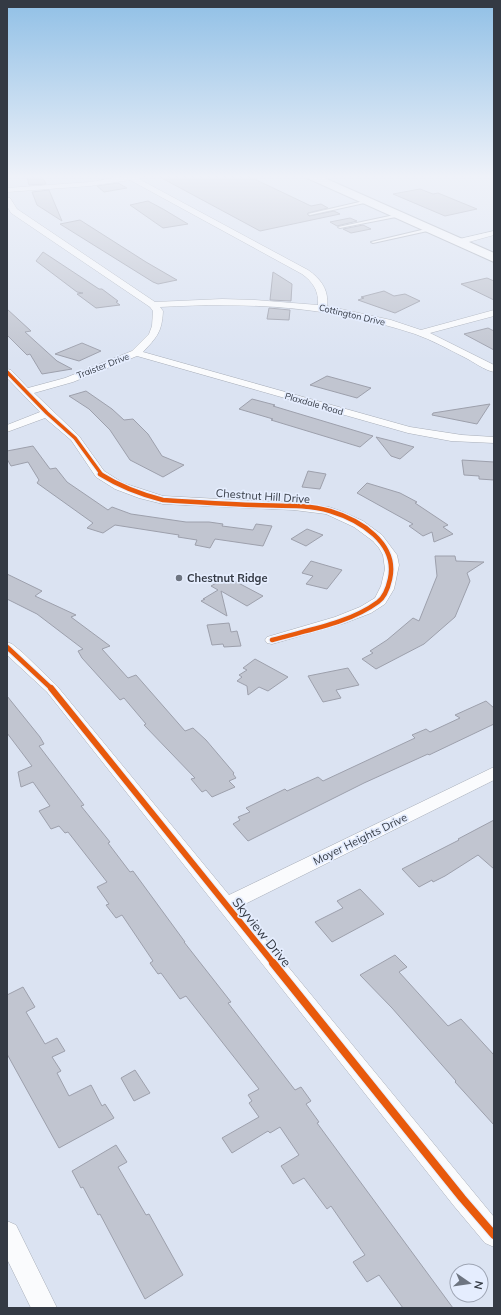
<svg xmlns="http://www.w3.org/2000/svg" width="501" height="1315" viewBox="0 0 501 1315" font-family="Mulish,sans-serif">
<style>
.building{fill:#c1c5d0;stroke:#9da0ac}
.lines{fill:none;stroke-linecap:round;stroke-linejoin:round}
.service-casing{stroke:#a8aeb9;stroke-width:2}
.minor-casing{stroke:#a8aeb9;stroke-width:1}
.secondary-casing{stroke:#a8aeb9;stroke-width:2}
.service{fill:#fafbfd;fill-rule:evenodd}
.minor{fill:#fafbfd;fill-rule:evenodd}
.secondary{fill:#fafbfd;fill-rule:evenodd}
.cycleway-far3-casing{stroke:#e5edfe;stroke-width:5.5}
.cycleway-far2-casing{stroke:#e5edfe;stroke-width:7}
.cycleway-far1-casing{stroke:#e5edfe;stroke-width:8}
.cycleway-casing{stroke:#e5edfe;stroke-width:10}
.cycleway-far3{stroke:#e8590c;stroke-width:3.5}
.cycleway-far2{stroke:#e8590c;stroke-width:4.5}
.cycleway-far1{stroke:#e8590c;stroke-width:6}
.cycleway{stroke:#e8590c;stroke-width:8}
.poi-dot{fill:#6e7581;stroke:#e5edfe;stroke-width:1.5}
.labels{text-anchor:middle;stroke-width:3.5;stroke-linejoin:round;paint-order:stroke}
.far-street-label{font-size:9px;fill:#343a44;stroke:#e5edfe}
.street-label{font-size:11px;fill:#343a44;stroke:#e5edfe}
.poi-label{font-size:11px;font-weight:bold;fill:#343a44;stroke:#e5edfe;text-anchor:start}
.near-street-label{font-size:13px;fill:#343a44;stroke:#e5edfe}
</style>
<rect width="100%" height="100%" fill="#dbe3f2"/>
<path class="building" d="M 158,176 L 248,176 L 311,206 L 321,204 L 328,208 L 308,213 L 307,214 L 309,216 L 334,211 L 340,214 L 260,231 Z
M 27,178 L 43,178 L 46,184 L 29,185 Z
M 118,183 L 127,188 L 104,192 L 97,186 Z
M 420,189 L 433,194 L 438,193 L 477,209 L 445,216 L 393,194 Z
M 49,190 L 62,221 L 37,205 L 32,192 Z
M 148,201 L 163,209 L 188,224 L 163,228 L 130,205 Z
M 350,218 L 357,221 L 337,226 L 330,222 Z
M 80,220 L 146,262 L 177,280 L 158,284 L 153,282 L 60,224 Z
M 363,225 L 371,229 L 351,233 L 343,229 Z
M 43,252 L 99,289 L 102,289 L 118,301 L 116,302 L 120,305 L 96,308 L 77,294 L 83,293 L 77,292 L 36,261 Z
M 273,272 L 292,284 L 291,301 L 270,300 Z
M 487,278 L 494,281 L 494,300 L 461,284 Z
M 384,291 L 394,296 L 405,294 L 420,301 L 395,313 L 358,300 L 364,298 L 361,297 Z
M 269,308 L 290,310 L 289,320 L 267,319 Z
M 7,309 L 31,331 L 25,332 L 57,361 L 72,369 L 42,374 L 30,354 L 27,355 L 8,336 L 7,336 Z
M 488,328 L 494,331 L 494,350 L 464,334 Z
M 82,343 L 101,351 L 79,361 L 55,354 Z
M 327,376 L 371,388 L 357,398 L 310,385 Z
M 86,391 L 112,409 L 124,420 L 133,419 L 148,434 L 162,456 L 184,465 L 163,477 L 130,460 L 110,430 L 89,409 L 69,396 Z
M 252,399 L 275,405 L 273,406 L 373,436 L 360,447 L 271,420 L 273,419 L 239,409 Z
M 490,404 L 477,424 L 432,415 L 433,413 Z
M 376,437 L 396,442 L 414,447 L 400,459 L 391,456 Z
M 33,446 L 50,469 L 56,468 L 67,482 L 108,510 L 112,507 L 131,514 L 186,522 L 209,522 L 223,524 L 222,526 L 253,530 L 256,524 L 272,526 L 263,546 L 215,539 L 210,548 L 195,545 L 197,540 L 178,537 L 179,535 L 115,525 L 103,533 L 87,528 L 93,523 L 37,483 L 39,480 L 28,462 L 11,466 L 7,459 L 7,451 Z
M 462,460 L 494,462 L 494,480 L 479,479 L 479,476 L 464,475 Z
M 308,471 L 326,474 L 320,489 L 302,487 Z
M 367,483 L 400,493 L 417,502 L 415,503 L 448,525 L 443,527 L 453,534 L 434,542 L 432,532 L 423,536 L 409,526 L 413,524 L 357,493 Z
M 307,529 L 323,535 L 306,546 L 291,539 Z
M 435,556 L 455,556 L 456,561 L 484,562 L 467,573 L 470,581 L 455,617 L 424,644 L 376,669 L 362,659 L 373,653 L 370,651 L 387,640 L 413,618 L 419,621 L 437,576 Z
M 311,561 L 342,570 L 327,589 L 306,584 L 313,576 L 302,573 Z
M 7,574 L 42,591 L 35,596 L 76,615 L 71,617 L 110,646 L 102,649 L 128,678 L 136,675 L 185,731 L 193,728 L 206,740 L 234,773 L 233,774 L 236,778 L 229,781 L 235,787 L 212,797 L 206,790 L 202,792 L 191,779 L 195,778 L 144,725 L 146,724 L 124,698 L 120,700 L 82,658 L 78,651 L 83,649 L 37,614 L 7,599 Z
M 227,577 L 263,596 L 247,606 L 221,591 L 227,616 L 201,601 L 205,599 L 203,599 L 218,590 L 211,586 Z
M 229,623 L 231,632 L 237,631 L 241,646 L 224,647 L 223,644 L 212,645 L 207,625 Z
M 255,659 L 288,677 L 268,691 L 259,687 L 248,695 L 247,686 L 237,681 L 242,677 L 239,675 L 247,670 L 243,668 Z
M 348,668 L 359,685 L 336,690 L 341,698 L 323,702 L 308,676 Z
M 7,696 L 40,737 L 44,744 L 39,746 L 84,805 L 81,806 L 110,842 L 108,843 L 130,872 L 133,871 L 185,942 L 184,942 L 231,1002 L 228,1003 L 295,1090 L 301,1087 L 311,1101 L 306,1104 L 319,1122 L 317,1123 L 453,1308 L 403,1308 L 379,1275 L 367,1282 L 353,1262 L 365,1255 L 331,1206 L 327,1209 L 304,1178 L 293,1184 L 281,1166 L 299,1155 L 280,1127 L 270,1133 L 268,1131 L 232,1153 L 222,1138 L 259,1117 L 249,1103 L 252,1101 L 248,1095 L 259,1089 L 186,996 L 180,999 L 161,973 L 158,974 L 150,963 L 153,961 L 122,915 L 116,918 L 106,905 L 109,904 L 97,887 L 107,882 L 68,832 L 65,833 L 59,826 L 51,829 L 39,811 L 50,806 L 33,782 L 21,787 L 18,772 L 32,766 L 7,733 Z
M 486,701 L 494,708 L 494,724 L 429,755 L 428,754 L 364,783 L 248,841 L 233,824 L 240,820 L 238,817 L 250,812 L 246,808 L 285,789 L 287,791 L 318,777 L 323,781 L 415,738 L 412,735 L 426,729 L 430,732 L 460,718 L 455,715 Z
M 494,820 L 494,869 L 478,855 L 445,876 L 433,882 L 432,880 L 419,887 L 402,869 L 459,840 L 458,839 Z
M 360,889 L 384,914 L 332,942 L 315,922 L 343,908 L 337,901 Z
M 395,955 L 407,967 L 399,972 L 448,1026 L 461,1019 L 494,1055 L 494,1125 L 455,1082 L 456,1081 L 392,1008 L 360,975 Z
M 23,987 L 35,1007 L 26,1012 L 45,1044 L 57,1038 L 65,1051 L 52,1057 L 61,1071 L 57,1073 L 69,1096 L 91,1085 L 102,1106 L 105,1104 L 114,1118 L 59,1148 L 7,1054 L 7,995 Z
M 135,1070 L 150,1093 L 134,1101 L 121,1078 Z
M 116,1145 L 127,1162 L 118,1167 L 146,1215 L 149,1214 L 183,1275 L 145,1299 L 100,1214 L 98,1215 L 83,1187 L 81,1188 L 72,1171 Z"/>
<g class="lines">
<g class="service-casing">
<path id="service" d="M 368,200 L 369,202 L 310,215 L 308,214 Z
M 399,214 L 401,215 L 401,216 L 340,228 L 338,227 Z
M 430,228 L 432,228 L 432,230 L 373,243 L 371,242 Z"/>
</g>
<g class="minor-casing">
<path id="minor" d="M 126,176 L 146,176 L 139,179 L 308,270 C 321,279 329,290 327,306 L 391,320 L 421,330 L 494,310 L 494,316 L 430,333 L 494,365 L 494,372 C 484,370 474,362 464,357 C 448,349 432,340 415,334 C 330,306 248,302 160,307 L 163,311 C 162,332 157,337 143,352 L 410,427 L 462,435 L 494,437 L 494,443 L 451,441 L 408,433 L 137,356 L 73,382 L 34,393 L 79,436 L 104,471 L 123,483 L 163,496 L 294,503 L 329,507 L 343,512 L 363,521 L 382,535 L 397,555 L 399,565 L 394,589 L 385,604 L 371,613 L 345,623 L 272,644 L 267,643 L 265,640 L 267,637 L 335,617 L 360,607 L 375,598 L 381,586 L 385,569 L 383,555 L 379,548 L 373,541 L 354,527 L 326,514 L 294,510 L 163,504 L 139,498 L 115,489 L 96,477 L 71,440 L 45,418 L 7,432 L 7,425 L 40,412 L 7,378 L 7,369 L 11,370 L 28,388 L 65,378 L 132,351 L 149,334 L 152,326 L 153,311 L 150,307 L 11,213 L 7,206 L 7,198 L 10,198 L 17,209 L 155,302 L 222,299 L 255,300 L 318,305 C 319,291 313,282 302,274 L 130,180 L 90,186 L 7,192 L 7,188 L 90,182 Z
M 494,231 L 494,235 L 458,245 L 454,242 L 455,240 Z
M 7,642 L 12,644 L 23,653 L 57,686 L 229,895 L 494,767 L 494,780 L 239,907 L 494,1217 L 494,1247 L 485,1243 L 454,1206 L 47,692 L 7,655 Z
M 7,1221 L 16,1225 L 57,1308 L 31,1308 L 7,1259 Z"/>
</g>
<g class="secondary-casing">
<path id="secondary" d="M 306,176 L 320,176 L 494,253 L 494,262 L 307,178 Z"/>
</g>
<use href="#service" class="service"/>
<use href="#minor" class="minor"/>
<use href="#secondary" class="secondary"/>
<g class="cycleway-far3-casing">
<path id="cycleway-far3" d="M 7,372 L 47,413 L 75,438 L 102,475"/>
</g>
<g class="cycleway-far2-casing">
<path id="cycleway-far2" d="M 100,474 C 121,487 139,494 163,500 C 193,502 224,504 254,505 C 279,506 306,504 330,511 C 360,520 398,543 390,579 C 388,588 385,597 378,602 C 348,624 307,630 272,640
M 7,647 L 52,689"/>
</g>
<g class="cycleway-far1-casing">
<path id="cycleway-far1" d="M 51,688 L 274,964"/>
</g>
<g class="cycleway-casing">
<path id="cycleway" d="M 273,963 L 462,1198 L 494,1235"/>
</g>
<use href="#cycleway-far3" class="cycleway-far3"/>
<use href="#cycleway-far2" class="cycleway-far2"/>
<use href="#cycleway-far1" class="cycleway-far1"/>
<use href="#cycleway" class="cycleway"/>
</g>
<linearGradient id="sky" x2="0" y2="1"><stop stop-color="#91c0e6"/><stop offset="0.49" stop-color="#eff2f9"/><stop offset="1" stop-color="#eff2f9" stop-opacity="0"/></linearGradient>
<rect width="501" height="360" fill="url(#sky)"/>
<circle class="poi-dot" cx="179" cy="578" r="4"/>
<g class="labels">
<g class="far-street-label">
<text transform="translate(352 315) rotate(13)" y="3">Cottington Drive</text>
<text transform="translate(103 366) rotate(-21)" y="3">Traister Drive</text>
<text transform="translate(314 404) rotate(16)" y="3">Plaxdale Road</text>
</g>
<g class="street-label">
<text transform="translate(263 496) rotate(4)" y="4">Chestnut Hill Drive</text>
<text transform="translate(360 839) rotate(-26)" y="4">Moyer Heights Drive</text>
</g>
<g class="poi-label">
<text x="187" y="582">Chestnut Ridge</text>
</g>
<g class="near-street-label">
<text transform="translate(262 932) rotate(51)" y="5">Skyview Drive</text>
</g>
</g>
<rect width="501" height="1315" fill="none" stroke="#343a44" stroke-width="16"/>
<g transform="translate(469 1283) rotate(103)"><circle r="19" fill="#e5edfe" stroke="#9ea5b4"/>
<path d="M0-3L7 15L0 10L-7 15Z" fill="#6e7581"/>
<text y="-6" font-size="11" font-weight="bold" text-anchor="middle" fill="#343a44">N</text>
</g>
</svg>
